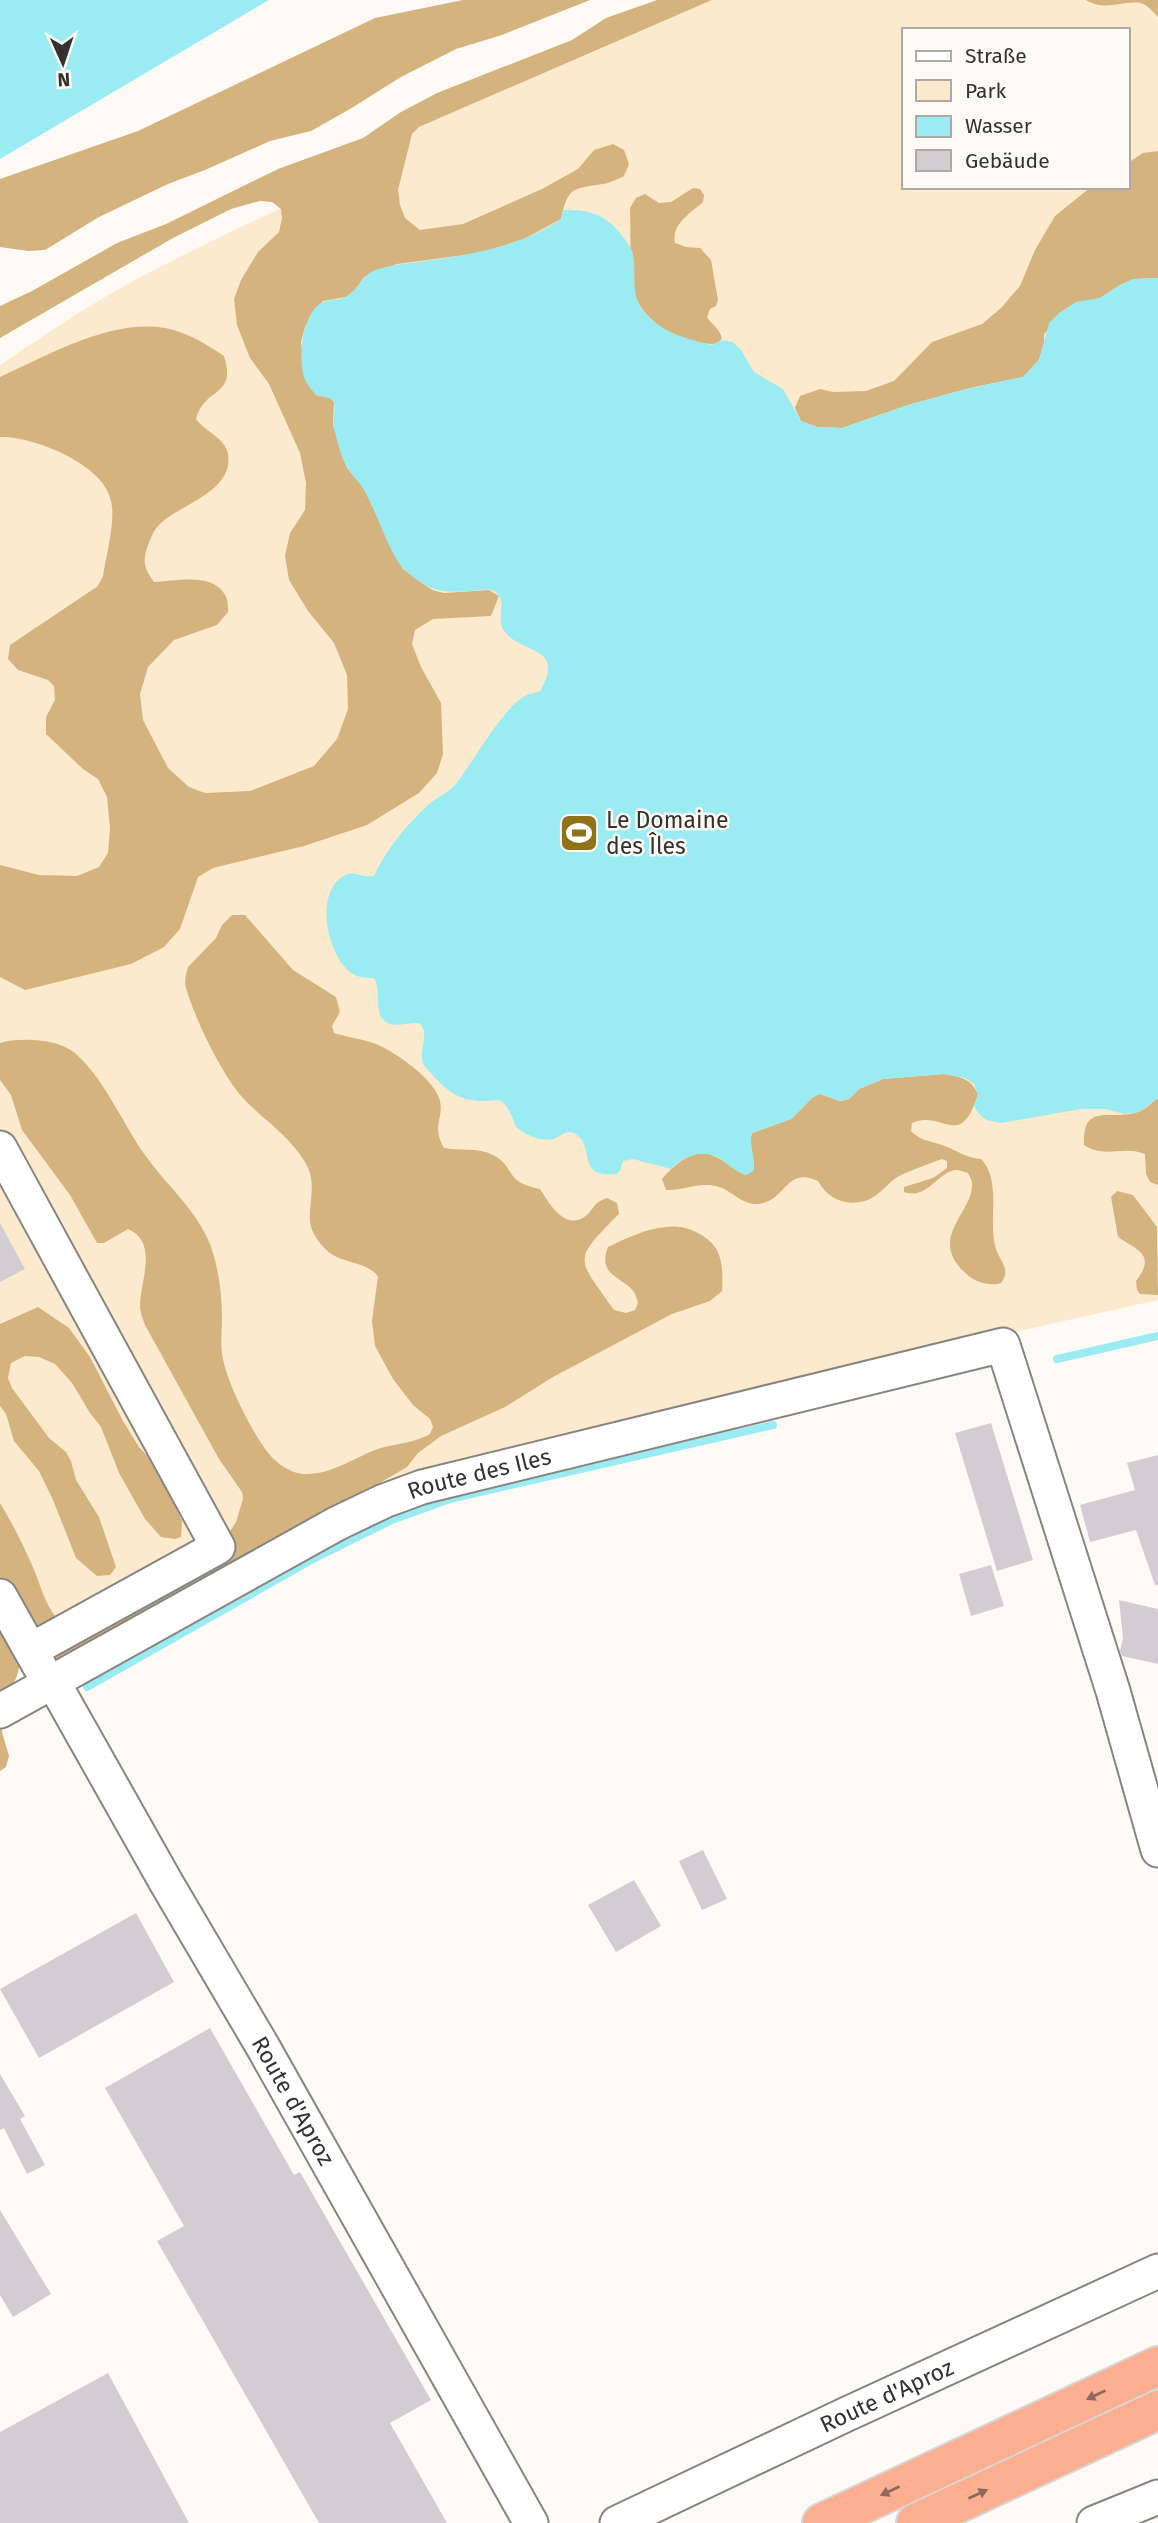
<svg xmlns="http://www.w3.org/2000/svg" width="1158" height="2523" viewBox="0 0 1158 2523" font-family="'Fira Sans',sans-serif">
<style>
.green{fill:#fceacf;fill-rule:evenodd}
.forest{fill:#d5b37e}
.water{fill:#9becf2}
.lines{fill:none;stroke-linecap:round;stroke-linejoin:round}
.stream{stroke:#9becf2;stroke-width:8}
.building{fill:#d0ced3}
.minor-casing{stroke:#888581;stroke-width:37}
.highway-casing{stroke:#d6d6d6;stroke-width:42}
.minor{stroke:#fff;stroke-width:33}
.highway{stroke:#fbaf90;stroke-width:38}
.oneway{fill:#8d6a5b}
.labels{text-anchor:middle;stroke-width:5;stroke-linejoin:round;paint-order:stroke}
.poi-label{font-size:23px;fill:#333230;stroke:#fdfaf6;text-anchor:start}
.street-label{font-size:23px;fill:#333230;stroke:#fdfaf6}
</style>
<rect width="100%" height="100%" fill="#fdfaf6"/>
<path class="green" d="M 712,0 L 1158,0 L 1158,1300 L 1006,1334 L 457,1471 L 79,1662 L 0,1597 L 0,365 C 27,347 53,329 80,312 C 184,248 298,202 407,151 L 412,134 L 419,127 ZM 904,30 L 1128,30 L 1128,187 L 904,187 Z"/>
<path class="forest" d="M 463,0 L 590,0 L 502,35 L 456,49 L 401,77 L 350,109 L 311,131 L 270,141 L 205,170 L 168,184 L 99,217 L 45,250 L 28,251 L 0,247 L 0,179 L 138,131 L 375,18 Z
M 657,0 L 712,0 L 419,127 L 412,134 L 398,190 L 400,205 L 405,218 L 420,230 L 463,224 L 542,189 L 578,169 L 594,150 L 613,144 L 624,150 L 629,164 L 624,176 C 618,179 610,183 603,184 C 573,189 568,186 561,219 L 524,239 L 480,253 L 397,264 L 364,277 L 355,290 L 346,297 L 323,301 L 305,327 L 301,342 L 306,381 L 316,395 L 330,398 L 334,402 L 333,425 L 347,468 L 363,487 L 403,569 L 432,590 L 444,593 L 489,590 L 499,596 L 491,616 L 433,619 L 415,630 L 412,644 L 421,667 L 441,703 L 443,754 L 437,773 L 419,793 L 367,825 L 304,846 L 213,868 L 198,877 L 180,929 L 164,947 L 131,964 L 25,990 L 0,977 L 0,865 L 39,875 L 77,876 L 99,867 L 108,853 L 110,828 L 107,797 L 98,779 L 83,769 L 46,734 L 46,717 L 55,700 L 54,686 L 48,680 L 18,670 L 8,659 L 10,645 L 98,586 L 103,576 C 106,556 116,520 111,501 C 104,464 33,436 0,437 L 0,377 C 49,355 110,319 165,328 C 187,332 206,344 224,356 C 237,398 205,386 196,419 C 205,432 225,437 228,454 C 234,492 180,504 160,524 C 153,530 150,540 147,548 C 142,562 145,570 154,582 C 175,581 213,572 225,595 C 228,599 228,607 228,612 L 217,625 L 174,640 L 148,667 L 140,694 L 143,720 L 168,768 L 189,787 L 205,793 L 250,791 L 314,766 L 337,739 L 348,709 L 347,675 L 334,643 L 308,611 L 289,580 L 285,556 L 290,533 L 305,510 L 306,483 L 300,453 L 269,384 L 250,358 L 237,325 L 234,299 L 241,280 L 258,252 L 279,232 L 282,218 L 281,209 L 272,202 L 260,201 L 231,209 L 173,238 L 0,338 L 0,306 L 32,291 L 117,243 L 166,224 L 278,169 L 363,138 L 401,112 L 437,93 L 572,40 L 606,18 Z
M 1086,0 L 1158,0 L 1158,17 C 1153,12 1148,5 1141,3 C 1122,0 1105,12 1086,0 Z
M 1158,151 L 1158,278 L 1134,279 L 1120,285 L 1100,298 L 1076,303 L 1044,334 L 1044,344 L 1039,360 L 1023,377 L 970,388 L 908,405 L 842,428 L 817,427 L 801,421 L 795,408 L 800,396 L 820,389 L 833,392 L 866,391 L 894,381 L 932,342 L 982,324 L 1001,308 L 1020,286 L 1035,250 L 1055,216 L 1091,187 L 1128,187 L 1128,163 L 1143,153 Z
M 693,188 L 700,189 L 704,195 L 703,202 C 691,213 671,224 675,243 L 686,247 L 700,248 L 711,260 L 718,300 L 716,306 L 710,309 L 707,317 C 712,325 719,328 722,338 L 718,343 C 708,346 697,341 687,339 C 666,334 641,315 635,295 C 629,272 631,232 630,208 L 636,198 L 645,194 L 659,203 L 671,202 Z
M 232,915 L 245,915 L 293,970 L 336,997 L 340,1012 L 332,1026 L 334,1033 C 347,1037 363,1039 376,1044 C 395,1052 435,1079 440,1101 C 444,1119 431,1125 444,1148 C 459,1151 478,1147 493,1155 C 517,1168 503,1182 540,1189 C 549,1203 566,1233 587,1215 C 596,1206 593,1203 607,1198 L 617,1203 L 619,1214 C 571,1262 577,1257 614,1310 L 626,1313 L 635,1310 L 638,1303 C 638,1302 635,1293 634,1292 C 622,1276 597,1276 608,1247 C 627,1238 645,1229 666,1227 C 683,1224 705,1233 715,1247 C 723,1258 723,1278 722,1291 L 710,1301 L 672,1314 L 553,1377 L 505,1407 L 441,1436 L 418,1453 L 407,1467 L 65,1667 L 22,1655 L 17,1676 L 4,1705 L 2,1732 L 9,1756 L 6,1767 L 0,1771 L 0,1635 L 10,1616 L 0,1597 L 0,1503 C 12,1523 22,1542 31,1563 C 41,1584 44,1606 61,1622 L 229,1533 L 236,1522 L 243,1499 L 242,1492 L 219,1459 L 145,1325 C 143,1320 141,1314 140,1308 C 139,1283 160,1243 128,1229 L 104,1243 L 97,1243 L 70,1195 L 22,1130 L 11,1095 L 0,1080 L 0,1043 C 20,1037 60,1039 76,1054 C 106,1080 125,1130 151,1163 C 171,1189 197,1212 210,1244 C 218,1266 222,1293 222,1317 C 222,1331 220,1346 223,1359 C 228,1385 253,1434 269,1454 C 277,1464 292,1474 305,1474 C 330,1475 352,1459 375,1450 C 394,1443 409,1445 430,1434 L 433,1427 L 430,1419 L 413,1405 L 393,1379 L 375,1346 L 372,1321 L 378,1276 C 359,1255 334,1270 314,1234 C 302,1213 321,1188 305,1162 C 288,1134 263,1120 242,1097 C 221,1073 195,1019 186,988 C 184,981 186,974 188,967 L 216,938 L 222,925 Z
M 944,1074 C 960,1077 971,1078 978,1094 C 960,1152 943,1109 912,1123 L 911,1131 C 923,1142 928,1140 942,1145 C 957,1150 965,1158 981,1159 C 1004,1183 985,1226 998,1254 C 1003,1264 1010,1272 1001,1283 C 991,1286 978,1283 970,1277 C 923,1239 974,1214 972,1183 C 972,1179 969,1176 968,1173 C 964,1172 960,1170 956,1170 C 937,1172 928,1200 904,1192 L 904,1187 L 933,1178 L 947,1168 L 947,1161 L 942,1159 C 928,1164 914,1169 901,1175 C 889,1181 881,1194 870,1199 C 849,1208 828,1200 818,1181 C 785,1166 787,1201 758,1204 C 742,1205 732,1191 719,1187 C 700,1181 684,1191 666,1190 L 662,1179 C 675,1164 695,1146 716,1157 C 727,1162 734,1171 746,1175 L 753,1171 C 756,1157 748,1146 752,1133 L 791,1119 L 813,1097 L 820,1094 L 840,1101 L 849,1099 L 859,1089 L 883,1079 Z
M 1158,1098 L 1158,1185 L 1150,1182 L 1146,1174 L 1145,1154 C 1124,1145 1104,1159 1084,1145 C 1082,1099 1114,1123 1140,1111 C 1146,1109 1152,1102 1158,1098 Z
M 1117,1191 L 1133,1195 L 1157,1227 L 1158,1295 L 1140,1294 L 1137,1290 L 1136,1281 C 1156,1255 1139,1251 1118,1237 L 1111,1197 Z
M 38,1307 L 69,1328 L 90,1357 L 123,1421 L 139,1447 L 160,1470 L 182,1521 L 181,1537 L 175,1539 L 161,1537 L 145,1519 L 119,1473 L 101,1427 L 90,1413 L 72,1383 L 55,1364 L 39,1357 L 25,1356 L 11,1363 L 8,1378 L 12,1388 L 49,1438 L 66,1452 L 71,1461 L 76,1480 L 99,1517 L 116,1567 L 110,1575 L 97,1576 L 76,1558 L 53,1500 L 39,1471 L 14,1441 L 6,1414 L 0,1406 L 0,1324 Z"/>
<path class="water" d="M 0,0 L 269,0 L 0,159 Z
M 563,210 C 589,209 608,215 623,237 C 626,241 631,247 632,251 C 638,270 629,291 642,309 C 659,332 686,339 712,345 L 721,340 L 733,342 L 741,350 L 754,372 L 783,389 L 801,421 L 817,427 L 842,428 L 908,405 L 970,388 L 1023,377 L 1039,360 L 1049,323 L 1059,313 L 1076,302 L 1100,298 L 1120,285 L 1134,279 L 1158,278 L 1158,1098 L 1139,1112 L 1124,1114 L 1106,1109 L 1081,1109 L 1001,1123 C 987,1121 981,1119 974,1106 L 978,1094 L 974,1084 L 965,1078 L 944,1074 L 883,1079 L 859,1089 L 849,1099 L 840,1101 L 820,1094 L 813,1097 L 791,1119 L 752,1133 C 748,1146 756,1157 753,1171 L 746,1175 C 734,1171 727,1162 717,1157 C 702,1149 681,1157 671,1169 L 633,1159 L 623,1161 L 620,1171 L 616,1174 C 574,1179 597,1143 573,1133 C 565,1130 560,1137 553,1139 C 540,1142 526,1135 516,1127 C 501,1085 497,1107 466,1099 C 450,1095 437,1080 427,1069 C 413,1054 433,1036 419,1023 C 410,1023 398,1026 390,1024 C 372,1020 382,989 374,978 C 369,978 362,978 357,976 C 327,964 311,887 348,874 C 355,872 364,878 374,876 C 386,849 407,824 429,804 C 437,797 448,793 455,785 C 472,764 503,707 525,696 C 529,694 535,693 540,691 C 566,645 522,655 504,631 C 495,619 509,600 494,591 C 488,588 480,590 473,591 C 442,593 429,592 405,570 C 389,555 377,511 364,490 C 360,482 352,476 348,469 C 341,458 337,440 334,428 C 332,419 336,411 334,402 L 330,398 L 316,395 C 313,391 309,387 306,382 C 297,364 301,315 321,303 C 328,299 338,301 346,297 C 358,290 361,277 373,271 C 390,264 408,264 425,261 C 473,254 521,247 561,219 Z"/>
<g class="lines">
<path class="stream" d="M 1057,1359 L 1158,1336
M 87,1687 L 313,1559 L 392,1520 L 450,1499 L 773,1425"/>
</g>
<path class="building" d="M 0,1223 L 25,1269 L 0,1282 Z
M 991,1423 L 1033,1560 L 997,1571 L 955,1433 Z
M 1158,1455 L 1158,1585 L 1155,1585 L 1136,1530 L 1090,1542 L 1080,1505 L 1135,1490 L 1127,1463 Z
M 991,1565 L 1004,1606 L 971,1616 L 959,1574 Z
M 1119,1600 L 1158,1609 L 1158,1664 L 1122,1656 L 1120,1651 L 1123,1638 Z
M 703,1850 L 727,1899 L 702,1910 L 679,1861 Z
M 634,1880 L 661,1926 L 616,1952 L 588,1905 Z
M 136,1913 L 174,1982 L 39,2058 L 0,1989 Z
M 210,2028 L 294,2175 L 300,2172 L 431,2400 L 390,2423 L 447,2523 L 319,2523 L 157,2241 L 184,2226 L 105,2088 Z
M 0,2074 L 25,2116 L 20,2119 L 45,2165 L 27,2174 L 4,2128 L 0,2130 Z
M 0,2210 L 51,2294 L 13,2317 L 0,2295 Z
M 108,2373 L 189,2523 L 0,2523 L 0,2432 Z"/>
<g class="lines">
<g class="minor-casing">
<g id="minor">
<path d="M 0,1148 L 218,1547 L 31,1650"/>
<path d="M 0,1596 L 40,1667"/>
<path id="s1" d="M 52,1680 L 167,1884 L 263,2047 L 531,2523"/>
<path id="s2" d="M 0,1711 L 336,1524 L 384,1501 L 422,1487 L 1003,1345 L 1113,1691 L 1158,1850"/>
<path id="s3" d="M 617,2523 L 847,2414 L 1158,2271"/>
<path d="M 1094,2523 L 1158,2497"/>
</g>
</g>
<g class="highway-casing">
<path id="highway" d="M 822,2523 L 1158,2366
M 916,2523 L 1158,2410"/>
</g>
<use href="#minor" class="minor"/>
<use href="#highway" class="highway"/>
</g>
<defs><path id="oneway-solid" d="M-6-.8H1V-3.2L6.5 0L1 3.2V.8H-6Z" transform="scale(1.75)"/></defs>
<g class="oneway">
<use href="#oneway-solid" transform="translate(1096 2395) rotate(155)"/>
<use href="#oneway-solid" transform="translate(890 2491) rotate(155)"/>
<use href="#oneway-solid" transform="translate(978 2494) rotate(-25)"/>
</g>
<defs>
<g id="stadium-square" transform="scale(2.0125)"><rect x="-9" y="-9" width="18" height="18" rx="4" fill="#907318" stroke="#fdfaf6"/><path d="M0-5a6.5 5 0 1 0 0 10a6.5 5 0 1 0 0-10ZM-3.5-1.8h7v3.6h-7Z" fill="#fff"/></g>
</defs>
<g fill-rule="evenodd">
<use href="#stadium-square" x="579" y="833"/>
</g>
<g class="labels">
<g class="poi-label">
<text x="606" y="828">Le Domaine<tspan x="606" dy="26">des Îles</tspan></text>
</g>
<g class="street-label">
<text dy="8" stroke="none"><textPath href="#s2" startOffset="537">Route des Iles</textPath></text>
<text dy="8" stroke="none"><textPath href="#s1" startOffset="485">Route d'Aproz</textPath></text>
<text dy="8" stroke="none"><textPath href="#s3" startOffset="298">Route d'Aproz</textPath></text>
</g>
</g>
<rect x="902" y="28" width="228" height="161" fill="#fdfaf6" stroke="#acaaa7" stroke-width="2"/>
<rect x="916" y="51" width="35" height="10" fill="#ffffff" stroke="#acaaa7" stroke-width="2"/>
<text x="965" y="63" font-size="21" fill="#333230">Straße</text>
<rect x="916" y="80" width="35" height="21" fill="#fceacf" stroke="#acaaa7" stroke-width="2"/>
<text x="965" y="98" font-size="21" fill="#333230">Park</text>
<rect x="916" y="116" width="35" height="21" fill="#9becf2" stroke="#acaaa7" stroke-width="2"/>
<text x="965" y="133" font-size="21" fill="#333230">Wasser</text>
<rect x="916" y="150" width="35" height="21" fill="#d0ced3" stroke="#acaaa7" stroke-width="2"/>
<text x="965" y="168" font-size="21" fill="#333230">Gebäude</text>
<g transform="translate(63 63) rotate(177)" stroke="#fdfaf6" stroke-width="5" paint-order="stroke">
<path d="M0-5L12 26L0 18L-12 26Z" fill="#333230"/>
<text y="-10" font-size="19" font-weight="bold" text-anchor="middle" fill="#333230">N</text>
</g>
</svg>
